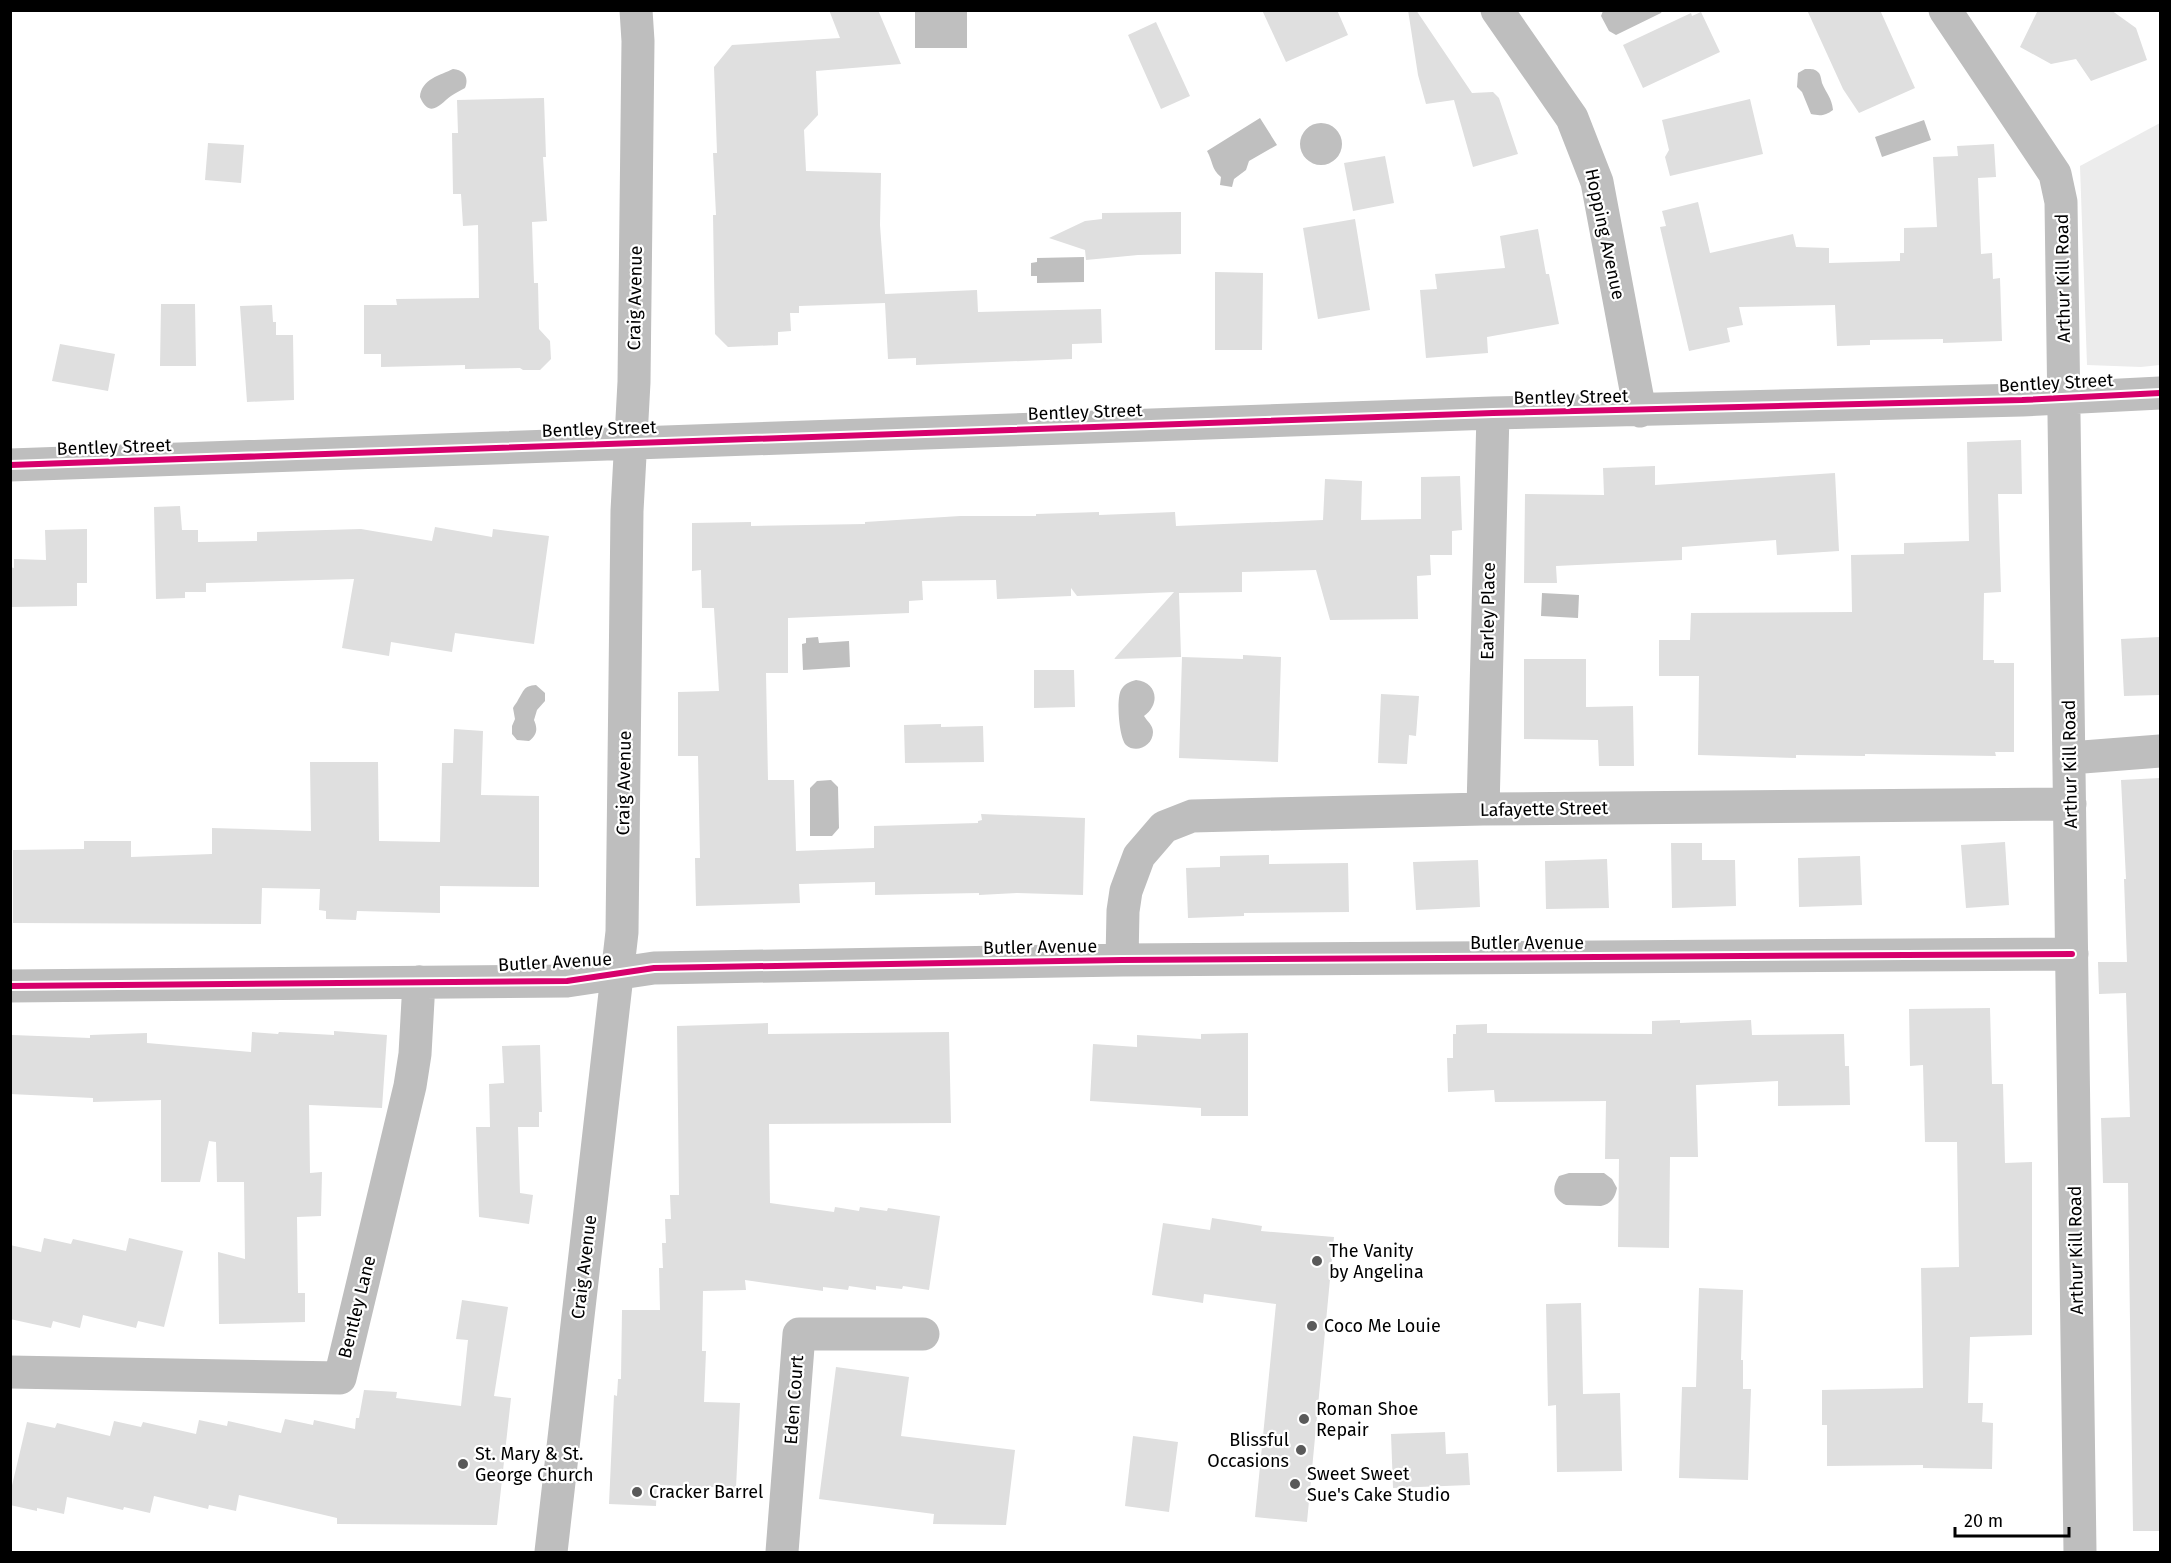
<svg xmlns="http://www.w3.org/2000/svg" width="2171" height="1563" viewBox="0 0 2171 1563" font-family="'Fira Sans',sans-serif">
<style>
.green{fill:#ececec}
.water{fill:#bfbfbf}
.building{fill:#dfdfdf}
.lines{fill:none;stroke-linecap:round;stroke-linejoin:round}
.minor{stroke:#bebebe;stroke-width:33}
.cycleway-casing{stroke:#fff;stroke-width:10}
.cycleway{stroke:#d6006c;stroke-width:6}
.poi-dot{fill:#595959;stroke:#fff;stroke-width:2}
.labels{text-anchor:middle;stroke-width:4.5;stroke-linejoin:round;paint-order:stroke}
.street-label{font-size:18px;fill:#000;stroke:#fff}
.poi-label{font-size:18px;fill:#000;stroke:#fff;text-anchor:start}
</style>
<rect width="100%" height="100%" fill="#fff"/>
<path class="green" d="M 2160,123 L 2160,365 L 2141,367 L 2087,365 L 2080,166 Z"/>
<path class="water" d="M 915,11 L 967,11 L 967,48 L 915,48 Z
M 1603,11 L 1603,10 L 1662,11 L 1661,13 L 1616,35 L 1609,31 L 1601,16 Z
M 453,69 C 465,70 469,78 465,88 C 460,91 455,93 451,96 C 441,103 430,120 420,97 C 421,79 441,75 453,69 Z
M 1805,69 C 1810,69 1815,68 1819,73 C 1821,76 1821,79 1822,83 C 1826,93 1832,98 1833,110 C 1825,116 1820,116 1811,114 L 1802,92 L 1797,87 L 1798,73 Z
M 1260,118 L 1277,145 L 1249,161 L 1246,170 L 1234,179 L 1232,187 L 1220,185 L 1221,177 C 1211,169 1213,161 1207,151 Z
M 1924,120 L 1931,140 L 1882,157 L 1875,137 Z
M1300 144a21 21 0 1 1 42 0a21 21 0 1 1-42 0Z
M 1084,257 L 1084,282 L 1037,283 L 1037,276 L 1031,276 L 1031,263 L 1037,262 L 1037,258 Z
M 1542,593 L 1579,595 L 1578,618 L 1541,616 Z
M 818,637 L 819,643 L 849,641 L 850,667 L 803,670 L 802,644 L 806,643 L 806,638 Z
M 1136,680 C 1157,682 1161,704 1144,716 C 1147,721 1153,725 1153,732 C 1153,746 1136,754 1126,745 C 1119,738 1116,699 1121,690 C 1124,684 1129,682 1136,680 Z
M 536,685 L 545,693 L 545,701 L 537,710 L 534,720 C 538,729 537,735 529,741 L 517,740 L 512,734 L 512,726 L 515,719 L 513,708 C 514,705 517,703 518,700 C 524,691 523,686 536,685 Z
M 831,780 L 838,787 L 839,828 L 832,836 L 810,836 L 810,788 L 817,781 Z
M 1569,1173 L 1604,1173 L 1612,1179 L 1617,1188 C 1615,1198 1611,1204 1601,1206 L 1566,1205 C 1553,1199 1551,1188 1559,1176 Z"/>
<path class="building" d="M 829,10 L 878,10 L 901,64 L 816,71 L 818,115 L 804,130 L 806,171 L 881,173 L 880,225 L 885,294 L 977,290 L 978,312 L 1101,309 L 1102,343 L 1072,344 L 1072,359 L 916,365 L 916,358 L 888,359 L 885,303 L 799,306 L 799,313 L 790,313 L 791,331 L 778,332 L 778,345 L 728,347 L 715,334 L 713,215 L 716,215 L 713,153 L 717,153 L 714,67 L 732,45 L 840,38 Z
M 1262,10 L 1337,10 L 1348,35 L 1286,62 Z
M 1408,10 L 1416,10 L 1472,93 L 1493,92 L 1499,98 L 1518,154 L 1473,167 L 1454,100 L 1426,104 L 1418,75 Z
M 1807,10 L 1880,10 L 1915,88 L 1859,113 L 1843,89 Z
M 2038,10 L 2111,10 L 2136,28 L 2147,60 L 2091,81 L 2076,59 L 2051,64 L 2020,47 Z
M 1701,12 L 1720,52 L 1643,88 L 1623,45 L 1691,13 L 1692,16 Z
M 1156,22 L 1190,96 L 1161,109 L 1128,35 Z
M 544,98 L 546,157 L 543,157 L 547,221 L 532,222 L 534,283 L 538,283 L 539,329 L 550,341 L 551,359 L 540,370 L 523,370 L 520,368 L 465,369 L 465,365 L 381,367 L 381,354 L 364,354 L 364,305 L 397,305 L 396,299 L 479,298 L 478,225 L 463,226 L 461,194 L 453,194 L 452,133 L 458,133 L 457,100 Z
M 1750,99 L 1763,154 L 1670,176 L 1665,157 L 1669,150 L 1662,120 Z
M 208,143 L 244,145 L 241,183 L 205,180 Z
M 1994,144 L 1996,177 L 1978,178 L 1981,254 L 1992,253 L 1993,279 L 2000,278 L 2002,341 L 1943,343 L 1943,339 L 1870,340 L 1870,345 L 1837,346 L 1835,305 L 1739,307 L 1743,325 L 1727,328 L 1730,342 L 1689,351 L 1660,227 L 1666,226 L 1662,211 L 1698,202 L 1710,253 L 1793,234 L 1796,247 L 1829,248 L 1829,263 L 1900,261 L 1900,253 L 1904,253 L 1904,228 L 1937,227 L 1933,157 L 1958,156 L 1957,146 Z
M 1385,156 L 1394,203 L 1353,211 L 1344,163 Z
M 1181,212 L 1181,254 L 1138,255 L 1086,260 L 1085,250 L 1049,238 L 1085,221 L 1102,219 L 1102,213 Z
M 1355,219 L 1370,310 L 1318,319 L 1303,228 Z
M 1538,229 L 1546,274 L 1549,274 L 1559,324 L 1487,337 L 1488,353 L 1426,358 L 1420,290 L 1437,289 L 1435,274 L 1505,268 L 1500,236 Z
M 1215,272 L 1263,273 L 1262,350 L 1215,350 Z
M 161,304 L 195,304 L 196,366 L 160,366 Z
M 272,305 L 273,322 L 276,322 L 276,335 L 293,335 L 294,400 L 247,402 L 240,306 Z
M 60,344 L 115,354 L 108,391 L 52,381 Z
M 2021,440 L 2022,494 L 1998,494 L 2001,592 L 1984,593 L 1983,660 L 1994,660 L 1994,663 L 2014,663 L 2014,752 L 1995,752 L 1996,756 L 1865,754 L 1865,756 L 1796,755 L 1796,758 L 1698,755 L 1699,676 L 1659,676 L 1659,640 L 1690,640 L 1691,613 L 1852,612 L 1851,555 L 1904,554 L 1904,543 L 1969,541 L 1967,442 Z
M 1655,466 L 1655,485 L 1835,473 L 1839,551 L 1777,555 L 1776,540 L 1682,547 L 1682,560 L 1556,566 L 1557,583 L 1524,583 L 1525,494 L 1604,495 L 1603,468 Z
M 1460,476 L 1462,530 L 1452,531 L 1452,555 L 1430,555 L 1431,575 L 1417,576 L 1418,619 L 1330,620 L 1316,570 L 1242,572 L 1242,592 L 1179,593 L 1181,657 L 1114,659 L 1174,592 L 1077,596 L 1071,588 L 1071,596 L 997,599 L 996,580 L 922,581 L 923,600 L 909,601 L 909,613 L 788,618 L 788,673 L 766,673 L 768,780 L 794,780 L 796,851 L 874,848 L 874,826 L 978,823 L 978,821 L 982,820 L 981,814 L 1085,818 L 1083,895 L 1017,893 L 979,895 L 979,893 L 875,895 L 875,882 L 799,884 L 800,903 L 696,906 L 695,858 L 700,858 L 698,756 L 678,756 L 678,692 L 719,691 L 714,608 L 702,608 L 701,570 L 692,571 L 692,523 L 751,522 L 751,526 L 865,524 L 865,522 L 960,516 L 1036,516 L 1036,514 L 1099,512 L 1099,515 L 1175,512 L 1176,526 L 1323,520 L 1325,479 L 1362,481 L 1361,520 L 1421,519 L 1421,477 Z
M 180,506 L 182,530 L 198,530 L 198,542 L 257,541 L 257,532 L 361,529 L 432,541 L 435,527 L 492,537 L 493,529 L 549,536 L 534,644 L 455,633 L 452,652 L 391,642 L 389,656 L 342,648 L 354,579 L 206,583 L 206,592 L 185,592 L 185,598 L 156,599 L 154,507 Z
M 87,529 L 87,583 L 77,583 L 77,606 L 10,607 L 10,567 L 14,568 L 14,559 L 46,560 L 45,530 Z
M 2160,637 L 2160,695 L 2124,696 L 2121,639 Z
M 1243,655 L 1281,657 L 1278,762 L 1179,758 L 1182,657 L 1243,659 Z
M 1524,659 L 1586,659 L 1586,707 L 1633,706 L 1634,766 L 1599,766 L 1598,740 L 1524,739 Z
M 1034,670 L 1074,670 L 1075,707 L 1034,708 Z
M 1381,694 L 1419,696 L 1416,736 L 1409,735 L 1407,764 L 1378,763 Z
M 941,724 L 941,727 L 983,726 L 984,762 L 905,763 L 904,725 Z
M 454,729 L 483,731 L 481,795 L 539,796 L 539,887 L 440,886 L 440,913 L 357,911 L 356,920 L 326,919 L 326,911 L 319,910 L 320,889 L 262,888 L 261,924 L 13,923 L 13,850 L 84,849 L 84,841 L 131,841 L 131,857 L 212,854 L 212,828 L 311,831 L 310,762 L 378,762 L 379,841 L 440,842 L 442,763 L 453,763 Z
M 2160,778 L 2160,1531 L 2133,1531 L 2128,1183 L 2103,1183 L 2101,1118 L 2130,1117 L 2126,993 L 2099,994 L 2098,962 L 2127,962 L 2124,879 L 2126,879 L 2121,780 Z
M 2005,842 L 2009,905 L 1966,908 L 1961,845 Z
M 1671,843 L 1702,843 L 1702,860 L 1735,860 L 1736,906 L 1672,908 Z
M 1269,855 L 1269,864 L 1348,863 L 1349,912 L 1244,913 L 1244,916 L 1188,918 L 1186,868 L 1220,867 L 1220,856 Z
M 1860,856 L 1862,905 L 1799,907 L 1798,858 Z
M 1607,859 L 1609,908 L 1546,909 L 1545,861 Z
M 1478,860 L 1480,907 L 1416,910 L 1413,862 Z
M 1990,1008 L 1992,1084 L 2003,1084 L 2005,1163 L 2032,1162 L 2032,1335 L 1970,1337 L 1968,1403 L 1983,1403 L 1982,1422 L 1993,1423 L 1992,1469 L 1923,1468 L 1923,1465 L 1827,1466 L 1827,1425 L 1822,1425 L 1822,1390 L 1923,1388 L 1921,1268 L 1959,1267 L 1957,1142 L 1925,1142 L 1923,1065 L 1910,1066 L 1909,1009 Z
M 1680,1020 L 1680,1023 L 1751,1020 L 1752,1035 L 1844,1034 L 1845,1066 L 1849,1066 L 1850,1105 L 1778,1106 L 1778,1081 L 1696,1085 L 1698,1157 L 1670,1157 L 1669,1248 L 1618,1247 L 1619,1159 L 1605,1159 L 1606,1101 L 1495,1102 L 1494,1090 L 1448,1092 L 1447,1058 L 1453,1058 L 1453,1034 L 1456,1034 L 1456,1025 L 1487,1024 L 1487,1033 L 1652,1034 L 1652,1021 Z
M 768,1023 L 768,1034 L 949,1032 L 951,1123 L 769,1124 L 770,1203 L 834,1212 L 835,1207 L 859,1211 L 860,1207 L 887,1211 L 888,1208 L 940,1216 L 929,1290 L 903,1286 L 902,1289 L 876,1286 L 876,1290 L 849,1286 L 848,1290 L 823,1287 L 823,1291 L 745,1280 L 746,1290 L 703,1291 L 702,1351 L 706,1351 L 704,1402 L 740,1403 L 736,1488 L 657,1485 L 656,1506 L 609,1504 L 614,1395 L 617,1396 L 618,1379 L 621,1379 L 622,1310 L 660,1310 L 659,1268 L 663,1268 L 662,1243 L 666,1243 L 665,1219 L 671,1219 L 670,1195 L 679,1195 L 677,1026 Z
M 334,1031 L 387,1035 L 382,1108 L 309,1105 L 310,1173 L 322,1172 L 321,1216 L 297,1217 L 298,1293 L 305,1293 L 305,1322 L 219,1324 L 218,1252 L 245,1259 L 244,1182 L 217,1182 L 216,1142 L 209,1141 L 200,1182 L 161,1182 L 161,1100 L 93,1102 L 93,1098 L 10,1094 L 12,1035 L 90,1038 L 90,1035 L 147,1033 L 147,1043 L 251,1052 L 252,1032 L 278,1034 L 279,1032 L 334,1035 Z
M 1248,1033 L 1248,1116 L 1201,1116 L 1201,1108 L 1090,1101 L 1093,1044 L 1137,1047 L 1137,1035 L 1201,1039 L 1201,1034 Z
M 540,1045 L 542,1112 L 539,1112 L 539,1127 L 518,1127 L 520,1193 L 533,1195 L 529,1224 L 479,1217 L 476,1127 L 490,1127 L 489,1084 L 504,1083 L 502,1046 Z
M 1212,1218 L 1262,1226 L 1261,1231 L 1334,1237 L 1307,1522 L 1255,1517 L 1276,1304 L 1204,1294 L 1203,1303 L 1152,1295 L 1163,1223 L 1210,1230 Z
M 44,1238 L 71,1244 L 73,1239 L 126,1251 L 129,1238 L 183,1251 L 164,1327 L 138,1321 L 136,1328 L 83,1315 L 80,1328 L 53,1321 L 51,1328 L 10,1319 L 10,1245 L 41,1252 Z
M 1699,1288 L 1743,1290 L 1741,1360 L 1743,1360 L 1743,1389 L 1751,1389 L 1748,1480 L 1679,1478 L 1682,1387 L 1696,1387 Z
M 462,1300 L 508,1307 L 494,1396 L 511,1398 L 497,1525 L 337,1524 L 337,1518 L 239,1495 L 236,1511 L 209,1505 L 208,1509 L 154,1496 L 150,1513 L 124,1507 L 123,1510 L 67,1497 L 64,1514 L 37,1508 L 37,1511 L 10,1505 L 10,1494 L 27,1422 L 55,1428 L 57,1423 L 110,1436 L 114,1421 L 141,1427 L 143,1422 L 196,1434 L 199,1420 L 227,1426 L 228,1421 L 281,1433 L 285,1419 L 313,1425 L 314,1420 L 355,1429 L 356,1418 L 359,1418 L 364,1390 L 397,1392 L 396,1398 L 461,1406 L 468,1340 L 456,1339 Z
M 1581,1303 L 1583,1394 L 1620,1393 L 1622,1471 L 1557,1472 L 1556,1405 L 1548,1406 L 1546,1304 Z
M 836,1367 L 909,1377 L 901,1436 L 1015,1450 L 1006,1525 L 933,1524 L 934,1514 L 819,1499 Z
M 1445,1432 L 1446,1454 L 1468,1453 L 1470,1485 L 1393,1488 L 1391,1434 Z
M 1133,1436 L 1178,1442 L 1169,1512 L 1125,1506 Z"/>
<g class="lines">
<path class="minor" d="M 1497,10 L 1572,118 L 1597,182 L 1640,411
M 1945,10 L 2055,174 L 2061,202 L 2080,1552
M 10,465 L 1493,413 L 2022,400 L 2160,393
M 2070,758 L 2160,751
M 1483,809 L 1493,413
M 1122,960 L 1123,911 L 1126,891 L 1139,856 L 1164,827 L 1192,816 L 1483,809 L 2070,804
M 10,986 L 567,981 L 654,968 L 1122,960 L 2072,954
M 10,1372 L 340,1378 L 410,1086 L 415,1054 L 419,982
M 551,1552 L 622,932 L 627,511 L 634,382 L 638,41 L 636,10
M 782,1552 L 799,1334 L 923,1334"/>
<g class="cycleway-casing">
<path id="cycleway" d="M 10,465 L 1493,413 L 2022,400 L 2160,393
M 10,986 L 567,981 L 654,968 L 1122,960 L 2072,954"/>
</g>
<use href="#cycleway" class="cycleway"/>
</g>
<g class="poi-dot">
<circle cx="1317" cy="1261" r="6"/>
<circle cx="1312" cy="1326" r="6"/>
<circle cx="1304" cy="1419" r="6"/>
<circle cx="1301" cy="1450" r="6"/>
<circle cx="463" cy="1464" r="6"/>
<circle cx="1295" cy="1484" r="6"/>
<circle cx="637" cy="1492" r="6"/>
</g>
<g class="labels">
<g class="street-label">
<text transform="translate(1605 234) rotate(78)" y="6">Hopping Avenue</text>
<text transform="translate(2063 278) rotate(-91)" y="6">Arthur Kill Road</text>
<text transform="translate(635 298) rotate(-89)" y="6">Craig Avenue</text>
<text transform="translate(2056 383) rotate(-3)" y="6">Bentley Street</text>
<text transform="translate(1571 397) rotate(-1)" y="6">Bentley Street</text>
<text transform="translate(1085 412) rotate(-2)" y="6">Bentley Street</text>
<text transform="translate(599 429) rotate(-2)" y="6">Bentley Street</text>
<text transform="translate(114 447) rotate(-2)" y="6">Bentley Street</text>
<text transform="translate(1488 611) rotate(-89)" y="6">Earley Place</text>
<text transform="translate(2070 764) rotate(-91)" y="6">Arthur Kill Road</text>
<text transform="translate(624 783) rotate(-89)" y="6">Craig Avenue</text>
<text transform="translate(1544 809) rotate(-1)" y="6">Lafayette Street</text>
<text x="1527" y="949">Butler Avenue</text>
<text transform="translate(1040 947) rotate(-1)" y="6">Butler Avenue</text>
<text transform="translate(555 962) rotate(-3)" y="6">Butler Avenue</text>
<text transform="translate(2076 1250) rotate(-91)" y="6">Arthur Kill Road</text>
<text transform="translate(584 1267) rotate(-83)" y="6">Craig Avenue</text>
<text transform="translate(357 1307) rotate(-76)" y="6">Bentley Lane</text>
<text transform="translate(794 1400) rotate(-86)" y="6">Eden Court</text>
</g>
<g class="poi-label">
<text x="1329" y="1257">The Vanity<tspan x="1329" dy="21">by Angelina</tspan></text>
<text x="1324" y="1332">Coco Me Louie</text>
<text x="1316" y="1415">Roman Shoe<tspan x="1316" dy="21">Repair</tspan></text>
<text x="1289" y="1446" text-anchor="end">Blissful<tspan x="1289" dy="21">Occasions</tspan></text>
<text x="475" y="1460">St. Mary &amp; St.<tspan x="475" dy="21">George Church</tspan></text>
<text x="1307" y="1480">Sweet Sweet<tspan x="1307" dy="21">Sue's Cake Studio</tspan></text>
<text x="649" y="1498">Cracker Barrel</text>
</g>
</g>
<rect width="2171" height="1563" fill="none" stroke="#000000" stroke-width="24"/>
<path d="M1955 1527v9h114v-9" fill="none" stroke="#000000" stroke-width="3"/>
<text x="1964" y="1527" font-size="18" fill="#000000" stroke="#ffffff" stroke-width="4.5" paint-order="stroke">20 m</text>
</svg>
